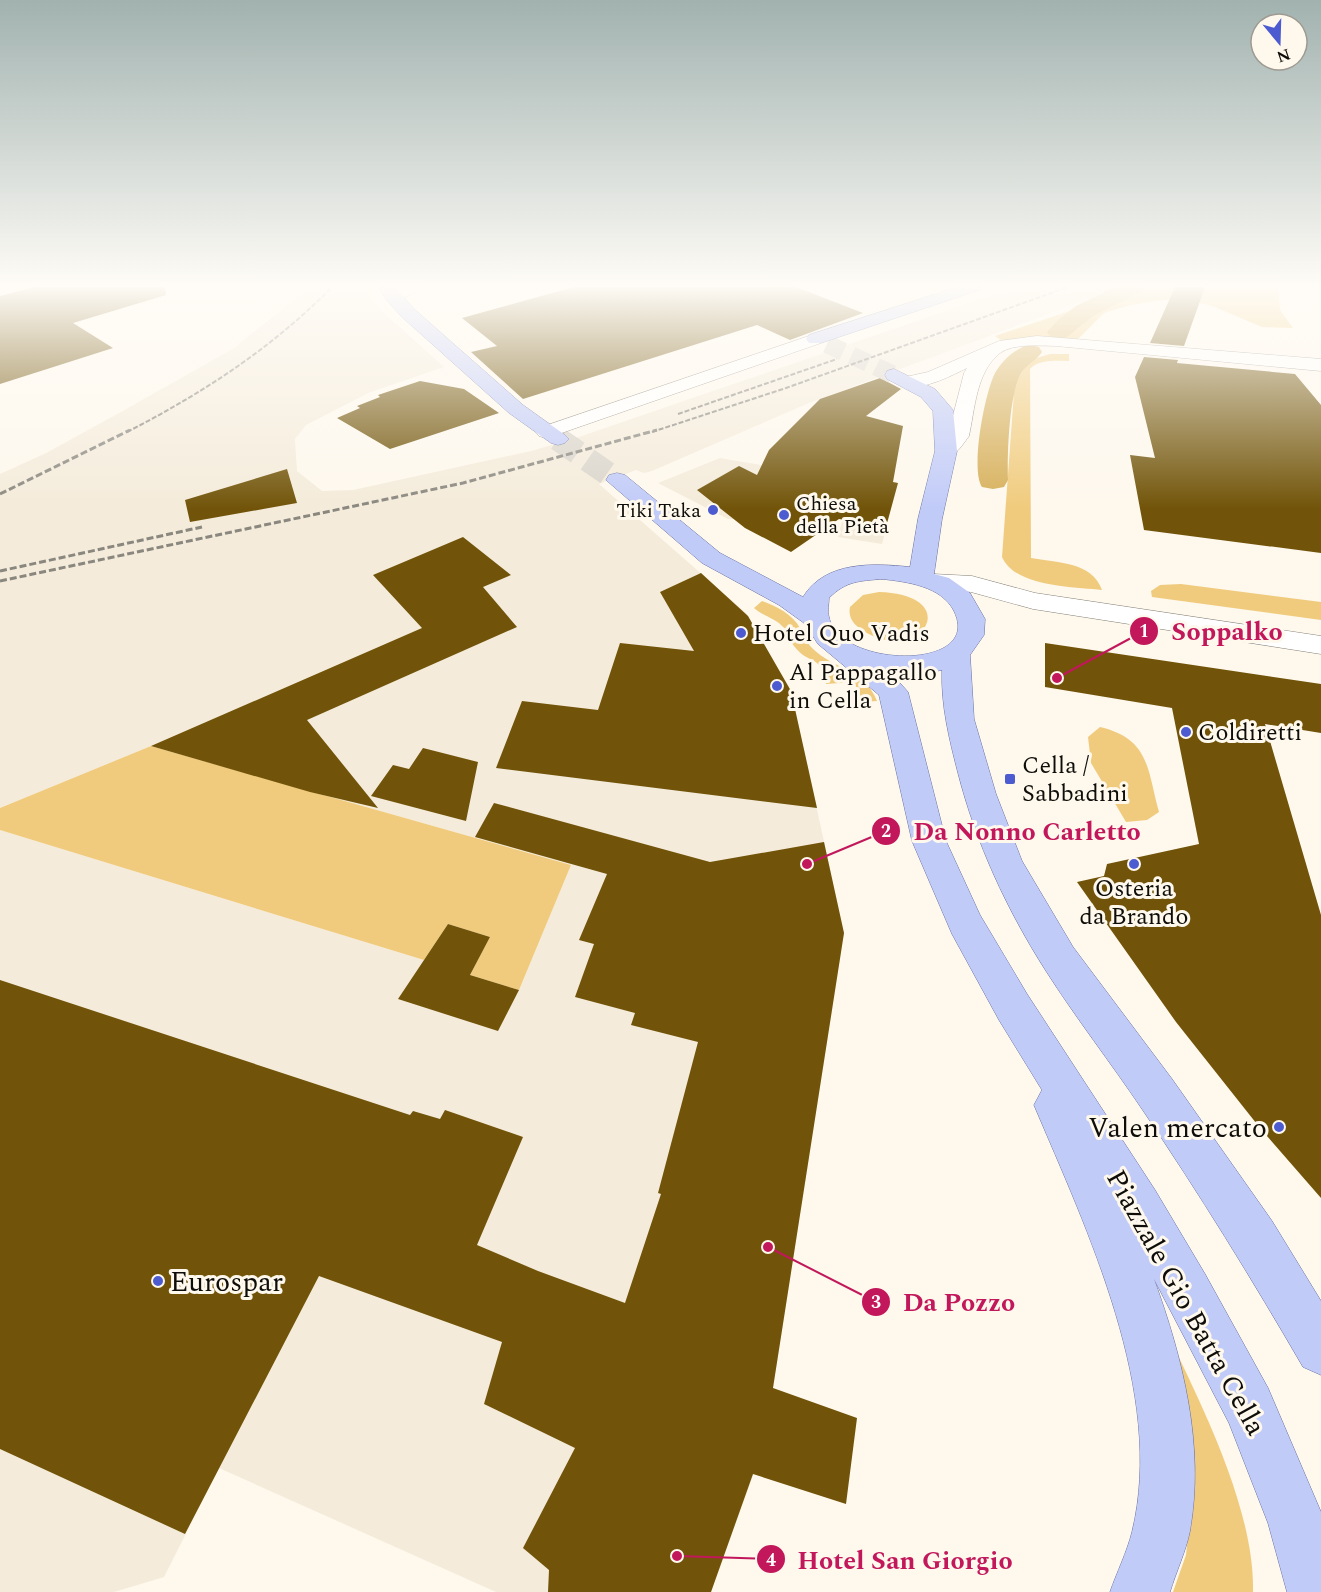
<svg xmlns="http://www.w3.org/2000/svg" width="1321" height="1592" viewBox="0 0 1321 1592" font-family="Spectral,serif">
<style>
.built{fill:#f4ebda}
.green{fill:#f0cb7d}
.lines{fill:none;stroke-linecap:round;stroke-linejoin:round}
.canal{fill:#d6af59;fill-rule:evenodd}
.building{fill:#715409}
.primary-tunnel-far1{stroke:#dad5cb;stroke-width:18;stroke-dasharray:18 9;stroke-linecap:butt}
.primary-tunnel{stroke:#dad5cb;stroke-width:24;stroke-dasharray:24 12;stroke-linecap:butt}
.street-casing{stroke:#878278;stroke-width:1}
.secondary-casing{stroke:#878278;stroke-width:1}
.primary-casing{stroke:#6872a2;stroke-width:1}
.street{fill:#fff;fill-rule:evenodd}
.secondary{fill:#fff;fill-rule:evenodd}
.primary{fill:#c1cbf8;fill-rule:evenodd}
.rail-far1{stroke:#8a877f;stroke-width:2;stroke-dasharray:5 2;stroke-linecap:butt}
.rail{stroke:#8a877f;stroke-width:3;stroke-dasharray:7 3;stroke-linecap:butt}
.poi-dot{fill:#4d5bd0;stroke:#fef8ed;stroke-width:2}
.labels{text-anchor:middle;stroke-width:6;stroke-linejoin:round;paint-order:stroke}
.far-poi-label{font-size:20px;fill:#0e0d09;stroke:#fef8ed;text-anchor:start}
.poi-label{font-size:24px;fill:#0e0d09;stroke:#fef8ed;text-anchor:start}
.near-poi-label{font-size:28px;fill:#0e0d09;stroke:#fef8ed;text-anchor:end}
.near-street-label{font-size:28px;fill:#0e0d09;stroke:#fef8ed}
.leader{fill:none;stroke:#c2185b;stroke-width:2}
.callout-dot{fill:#c2185b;stroke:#fef8ed;stroke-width:2}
.mark-label{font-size:18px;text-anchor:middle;font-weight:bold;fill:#fff}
.callout-label{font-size:26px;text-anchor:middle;font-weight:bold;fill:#c2185b;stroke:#fef8ed;stroke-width:6;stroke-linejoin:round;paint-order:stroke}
</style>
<rect width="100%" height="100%" fill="#fef8ed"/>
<path class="built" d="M 310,287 L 368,287 L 368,295 L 374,304 L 444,367 L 368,393 L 306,425 L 295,439 L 297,471 L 322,491 L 353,490 L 531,451 L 576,438 L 1016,287 L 1121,287 L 809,403 L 652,471 L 644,473 L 636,470 L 599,484 L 746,613 L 796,699 L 793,700 L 844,933 L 764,1445 L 711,1592 L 496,1592 L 219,1468 L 164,1577 L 114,1592 L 0,1592 L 0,830 L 424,960 L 448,924 L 491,937 L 470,975 L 519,990 L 571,865 L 151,746 L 0,808 L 0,474 L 46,453 L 121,412 L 234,348 Z
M 720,458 L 761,465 L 787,473 L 856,484 L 898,483 L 882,544 L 838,537 L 843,518 L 728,519 L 658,483 Z"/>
<path class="green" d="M 1141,287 L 1278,287 L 1280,310 L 1293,328 L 1262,327 L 1210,305 L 1186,300 L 1163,300 L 1130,305 L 1104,313 L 1078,339 L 1039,337 L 1002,341 L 995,336 Z
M 1050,354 L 1069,354 L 1069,361 C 1056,361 1039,359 1030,369 L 1031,558 C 1056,563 1092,561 1102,590 C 1073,587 1015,587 1002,557 L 1014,392 L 1019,377 L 1030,360 Z
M 1181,584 L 1321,602 L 1321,620 L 1152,597 L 1151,591 L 1160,585 Z
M 879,592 C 967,595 920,668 862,630 C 853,624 848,617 850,607 L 863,595 Z
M 762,601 C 778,607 792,614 800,628 C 804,635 807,643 812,648 C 834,670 864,668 877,701 L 862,702 L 854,682 L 826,684 C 820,652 809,666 794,646 C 789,640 789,631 782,626 C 774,618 763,616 754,608 Z
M 1100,727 C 1150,739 1147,769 1159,812 L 1147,820 L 1126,822 L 1091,763 L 1088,737 Z
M 151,746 L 571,865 L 519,990 L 470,975 L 490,937 L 448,924 L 424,960 L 0,830 L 0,808 Z
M 1155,1308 C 1193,1388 1255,1503 1253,1592 L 1173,1592 L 1186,1555 L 1190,1516 Z"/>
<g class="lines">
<path class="canal" d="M 1115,287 L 1144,287 L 1141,292 L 1093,316 L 1067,337 L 1059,339 L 1051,337 L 1047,332 L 1059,319 L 1076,306 Z
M 1030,345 L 1039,347 L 1042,352 C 1037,360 1027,364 1022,372 C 1009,391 1007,456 1008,480 L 1004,487 L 993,489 L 982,487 C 970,469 985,392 995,373 C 1003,360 1015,348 1030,345 Z"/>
</g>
<path class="building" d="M 35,287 L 165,287 L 166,295 L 73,323 L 113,348 L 0,384 L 0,296 Z
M 574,287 L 796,287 L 863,313 L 790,340 L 757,325 L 523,399 L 471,352 L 497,346 L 462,318 Z
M 1175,287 L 1205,287 L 1184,346 L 1150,343 Z
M 1144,357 L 1178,360 L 1177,363 L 1295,374 L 1321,405 L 1321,553 L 1144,530 L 1130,455 L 1155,458 L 1135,377 Z
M 883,377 L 886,381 L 901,389 L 866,416 L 903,426 L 893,482 L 898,483 L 886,527 L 839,519 L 791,552 L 745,528 L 697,490 L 739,466 L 757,475 L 769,450 L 820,399 Z
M 420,381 L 464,389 L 499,413 L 390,449 L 337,418 L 360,408 L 357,406 L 380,397 L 378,395 Z
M 287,469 L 297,503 L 190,522 L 185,500 Z
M 463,537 L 511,575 L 483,587 L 517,627 L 307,720 L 378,808 L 310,792 L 151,746 L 422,628 L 373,575 Z
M 701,573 L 748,616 L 791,691 L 817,808 L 496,768 L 522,701 L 598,710 L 620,643 L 694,651 L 660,592 Z
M 1045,643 L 1321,684 L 1321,733 L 1265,724 L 1321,915 L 1321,1198 L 1260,1128 L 1176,1022 L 1077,882 L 1104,876 L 1107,864 L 1199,844 L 1172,708 L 1045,687 Z
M 423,748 L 478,762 L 466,821 L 371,796 L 393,765 L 409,769 Z
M 494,803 L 710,862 L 824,842 L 844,933 L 773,1388 L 857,1418 L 846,1504 L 753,1474 L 711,1592 L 548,1592 L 549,1570 L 523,1548 L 575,1448 L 484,1404 L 502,1342 L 319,1276 L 185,1534 L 0,1449 L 0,980 L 410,1115 L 413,1111 L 440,1119 L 445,1110 L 523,1137 L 477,1245 L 538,1271 L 625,1303 L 661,1194 L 658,1193 L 698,1042 L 631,1025 L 635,1013 L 575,997 L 594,944 L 579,940 L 607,874 L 475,837 Z
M 448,924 L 490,937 L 470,975 L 519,990 L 498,1031 L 398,999 Z"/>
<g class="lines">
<path class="primary-tunnel-far1" d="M 827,344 L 894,375"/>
<path class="primary-tunnel" d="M 558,439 L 617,480"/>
<g class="street-casing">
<path id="street" d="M 400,287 L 421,287 C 414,295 397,302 386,299 L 384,296 L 386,293 Z
M 815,334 L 821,335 L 824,339 L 821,343 L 553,436 L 546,438 L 539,436 L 536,432 L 539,428 Z
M 1037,336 L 1321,359 L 1321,371 L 1056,346 C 1040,346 1014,343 1000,353 C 976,372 975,409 969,436 C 960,448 954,460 938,456 L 935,451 L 948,435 L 964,373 L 967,368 C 949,377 922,391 901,386 L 898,382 L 901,378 L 928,372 L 999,341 Z"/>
</g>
<g class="secondary-casing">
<path id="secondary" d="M 933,574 L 972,576 L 1035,593 L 1321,636 L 1321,654 L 1033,609 L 971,592 L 924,587 L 920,582 L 924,577 Z"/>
</g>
<g class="primary-casing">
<path id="primary" d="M 379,287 L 395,287 L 414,309 L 523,405 L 565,435 L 569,439 L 565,443 L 558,445 L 551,443 L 509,413 L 402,317 L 386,299 Z
M 958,287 L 981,287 L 979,290 L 821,343 L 809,343 L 806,339 L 809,335 Z
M 894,369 L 935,389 L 953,410 L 957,451 L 942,519 L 934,574 L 949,578 L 970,593 L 985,619 L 984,635 L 970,655 L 974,719 L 996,794 L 1022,861 L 1073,947 L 1172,1079 L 1272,1221 L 1321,1301 L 1321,1375 L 1303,1367 C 1252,1279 1199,1193 1142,1109 C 1111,1063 1076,1018 1046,971 C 1007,910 976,843 958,773 C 949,738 941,706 942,670 L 918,675 L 891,673 L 908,692 L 946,841 L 980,915 L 1027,994 L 1155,1190 L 1205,1274 L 1268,1388 L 1321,1512 L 1321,1592 L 1287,1592 L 1268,1523 L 1229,1423 L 1154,1279 C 1183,1359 1205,1446 1190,1531 C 1186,1551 1176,1572 1170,1592 L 1110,1592 C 1117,1572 1127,1552 1132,1532 C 1166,1394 1087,1230 1034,1105 L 1042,1090 L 999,1020 L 952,934 L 912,841 L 879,695 L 818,644 L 804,623 L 779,605 L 702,563 L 606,480 L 609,475 L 617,473 L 625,475 L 720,553 L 803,597 C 825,561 873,563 910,567 L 918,519 L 935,451 L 933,411 L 921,397 L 887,379 L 885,375 L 887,371 ZM 882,579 C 908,582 941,586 954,611 C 984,672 838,668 829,617 C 827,611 829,604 829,598 C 846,581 859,581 882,579 Z"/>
</g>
<use href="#street" class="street"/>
<use href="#secondary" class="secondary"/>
<use href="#primary" class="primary"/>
<path class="rail-far1" d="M 678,414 L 837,359
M 127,432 C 203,393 272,348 332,287
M 652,432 L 786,388 L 1068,287"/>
<path class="rail" d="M 0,494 L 130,430
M 0,571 L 202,527
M 0,581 L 463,483 L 657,430"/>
</g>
<linearGradient id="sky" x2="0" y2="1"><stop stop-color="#a1b2af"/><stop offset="0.56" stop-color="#fffcf7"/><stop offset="1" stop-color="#fffcf7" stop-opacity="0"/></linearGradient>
<rect width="1321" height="509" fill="url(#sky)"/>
<g class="poi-dot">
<circle cx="713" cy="510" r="6"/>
<circle cx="784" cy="515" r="6"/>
<circle cx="741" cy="633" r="6"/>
<circle cx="777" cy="686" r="6"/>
<circle cx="1186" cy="732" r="6"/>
<rect x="1004" y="773" width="12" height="12" rx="3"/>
<circle cx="1134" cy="864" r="6"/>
<circle cx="1279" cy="1127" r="6"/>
<circle cx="158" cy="1281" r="6"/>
</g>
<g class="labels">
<g class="far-poi-label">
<text x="796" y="510">Chiesa<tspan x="796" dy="23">della Pietà</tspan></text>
<text x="701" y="517" text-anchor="end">Tiki Taka</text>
</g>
<g class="poi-label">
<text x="753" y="641">Hotel Quo Vadis</text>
<text x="789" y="680">Al Pappagallo<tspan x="789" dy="28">in Cella</tspan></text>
<text x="1198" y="740">Coldiretti</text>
<text x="1022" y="773">Cella /<tspan x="1022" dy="28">Sabbadini</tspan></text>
<text x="1134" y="896" text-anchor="middle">Osteria<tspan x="1134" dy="28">da Brando</tspan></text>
</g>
<g class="near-poi-label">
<text x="1267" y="1137">Valen mercato</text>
<text x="170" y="1291" text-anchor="start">Eurospar</text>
</g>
<g class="near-street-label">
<text transform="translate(1187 1302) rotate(61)" y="10">Piazzale Gio Batta Cella</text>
</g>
</g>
<path class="leader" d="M1057 678L1144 631M807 864L886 831M768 1247L876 1302M677 1556L771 1559"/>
<g class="callout-dot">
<circle cx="1057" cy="678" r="6"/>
<circle cx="807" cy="864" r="6"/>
<circle cx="768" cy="1247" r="6"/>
<circle cx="677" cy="1556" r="6"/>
<circle cx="1144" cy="631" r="15"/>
<circle cx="886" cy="831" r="15"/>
<circle cx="876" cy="1302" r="15"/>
<circle cx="771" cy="1559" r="15"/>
</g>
<g class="mark-label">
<text x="1144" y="637">1</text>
<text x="886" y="837">2</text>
<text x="876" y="1308">3</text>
<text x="771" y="1566">4</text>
</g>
<g class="callout-label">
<text x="1227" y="640">Soppalko</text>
<text x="1027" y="840">Da Nonno Carletto</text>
<text x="959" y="1311">Da Pozzo</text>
<text x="905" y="1569">Hotel San Giorgio</text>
</g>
<g transform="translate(1279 42) rotate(161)"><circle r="28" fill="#fef8ed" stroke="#9e9a92" stroke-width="1.5"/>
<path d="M0-4.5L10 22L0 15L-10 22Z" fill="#4d5bd0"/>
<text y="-9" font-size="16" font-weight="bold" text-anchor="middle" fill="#0e0d09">N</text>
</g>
</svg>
